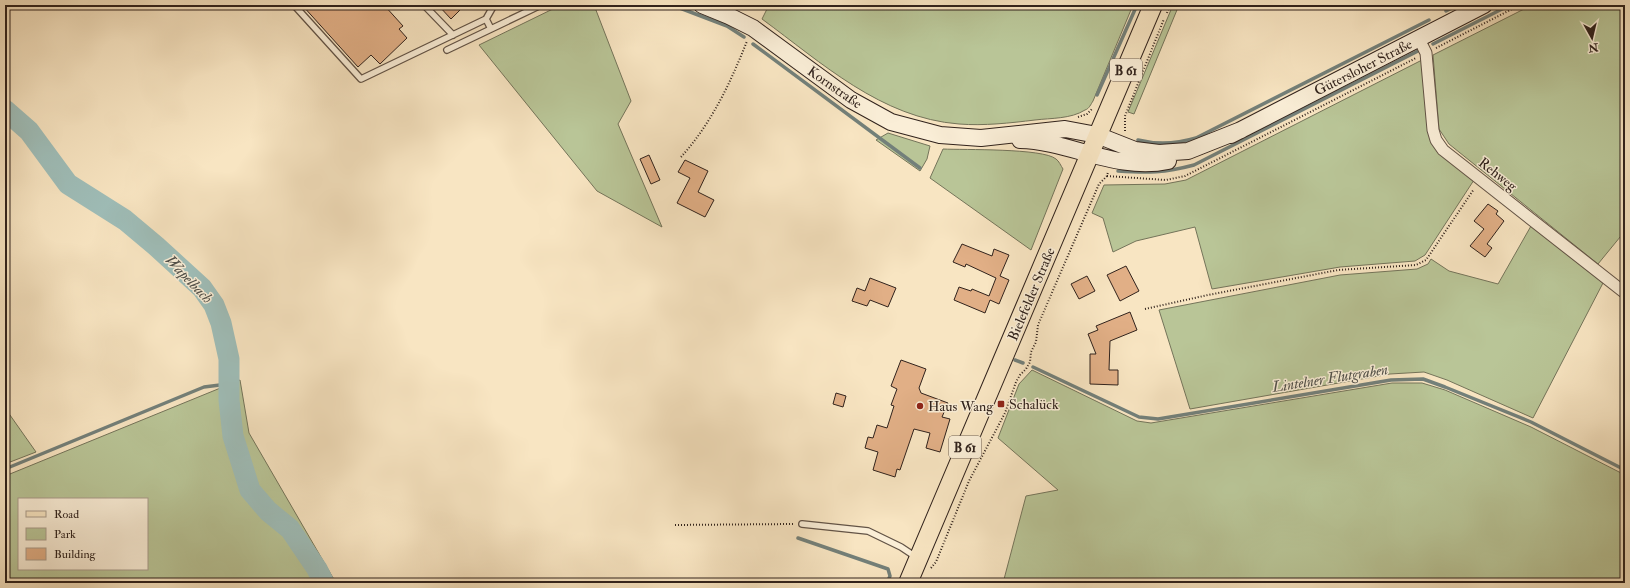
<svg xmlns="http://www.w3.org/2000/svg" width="1630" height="588" viewBox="0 0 1630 588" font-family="'IM FELL Double Pica',serif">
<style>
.green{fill:#b9c597;stroke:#74745a;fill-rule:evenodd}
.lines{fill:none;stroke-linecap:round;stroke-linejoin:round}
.stream{stroke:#73807a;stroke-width:3.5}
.river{stroke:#9fbeb9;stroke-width:21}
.building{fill:#e1af86;stroke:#30221c}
.lane-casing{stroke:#625346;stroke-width:8}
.street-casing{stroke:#625346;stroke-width:13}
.secondary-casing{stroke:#30221c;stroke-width:18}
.primary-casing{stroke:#30221c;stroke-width:20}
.path{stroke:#30221c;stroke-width:2;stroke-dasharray:1 2;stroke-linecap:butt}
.lane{stroke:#faeed7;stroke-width:5.5}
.street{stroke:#faeed7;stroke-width:11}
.secondary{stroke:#faeed7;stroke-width:16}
.primary{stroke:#f8e5c2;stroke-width:18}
.poi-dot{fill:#8f2418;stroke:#faeed7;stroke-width:1.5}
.labels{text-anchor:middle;stroke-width:3;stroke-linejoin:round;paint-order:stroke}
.shield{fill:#faeed7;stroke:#6d5f54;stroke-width:1}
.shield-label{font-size:13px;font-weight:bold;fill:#30221c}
.street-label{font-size:14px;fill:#30221c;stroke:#faeed7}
.poi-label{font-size:14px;fill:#30221c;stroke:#faeed7;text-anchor:start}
.water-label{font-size:15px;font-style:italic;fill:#51514b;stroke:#faeed7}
</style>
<rect width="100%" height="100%" fill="#f8e5c2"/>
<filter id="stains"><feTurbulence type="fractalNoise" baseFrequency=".005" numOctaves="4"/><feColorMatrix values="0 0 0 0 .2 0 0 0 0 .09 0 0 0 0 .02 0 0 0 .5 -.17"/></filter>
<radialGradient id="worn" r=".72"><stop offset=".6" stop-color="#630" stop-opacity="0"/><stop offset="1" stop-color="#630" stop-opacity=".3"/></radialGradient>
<path class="green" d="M 561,5 L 594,5 L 631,101 L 618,124 L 662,227 L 597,191 L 479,45 Z
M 769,5 L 1133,5 L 1093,101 C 1091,104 1089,109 1085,110 C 1071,119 1051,118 1035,120 C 1010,123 984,126 959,124 C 881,118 822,63 762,19 Z
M 1173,5 L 1179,5 L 1134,114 L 1128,112 Z
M 1532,5 L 1625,5 L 1625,231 L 1598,264 L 1449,144 L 1439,129 L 1433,55 Z
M 1422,60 L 1428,130 L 1474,180 L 1425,255 L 1415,261 L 1340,267 L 1212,289 L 1195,227 L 1136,241 L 1113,252 L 1103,218 L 1092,213 L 1104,185 L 1165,184 L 1186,180 Z
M 888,133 L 930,146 L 927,159 L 920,171 L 876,140 Z
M 943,149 C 963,150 1043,148 1056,159 C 1059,161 1061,166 1063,169 L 1031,250 L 930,178 Z
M 1531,226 L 1603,283 L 1533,418 L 1447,380 L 1424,372 L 1390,374 L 1190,409 L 1159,310 L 1340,275 L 1417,269 L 1428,264 L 1431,259 L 1449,271 L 1498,284 Z
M 1032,370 L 1137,421 L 1151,423 L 1392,383 L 1422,383 L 1445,390 L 1531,427 L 1625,475 L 1625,583 L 1003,583 L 1026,496 L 1058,490 L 998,438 L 1019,384 Z
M 240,380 L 249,433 L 336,583 L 5,583 L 5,476 ZM 19,499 L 147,499 L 147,569 L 19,569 Z
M 5,408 L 36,452 L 5,464 Z"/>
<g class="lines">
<path class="stream" d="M 672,5 L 727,26 L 744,37
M 1446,11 L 1458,5
M 753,44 L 920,168
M 1433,44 L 1510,5
M 1097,95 L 1137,5
M 1138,140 C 1158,145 1176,144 1196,138 L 1429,20
M 1118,171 C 1148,173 1164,173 1194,165 L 1418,51
M 1015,360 L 1023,363
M 1033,367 L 1139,417 L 1158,419 L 1391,380 L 1423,379 L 1445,387 L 1531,422 L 1625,470
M 5,469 L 204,387 L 228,384
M 798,538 L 888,569 L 890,576 L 887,583"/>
<path class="river" d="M 5,110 L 29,131 L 68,184 L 125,220 L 156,246 L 202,288 L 214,305 L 221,323 L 229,359 L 229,400 L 233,436 L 250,490 L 268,511 L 290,529 L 317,569 L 324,583"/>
</g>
<path class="building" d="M 302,5 L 384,5 L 403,26 L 399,29 L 407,38 L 380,64 L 371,55 L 358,67 Z
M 438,5 L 455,5 L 460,10 L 451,19 Z
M 649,155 L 660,180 L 651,184 L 640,159 Z
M 685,160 L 708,171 L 698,192 L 714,200 L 705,217 L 677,203 L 690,178 L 678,172 Z
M 1488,204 L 1498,211 L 1496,214 L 1504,221 L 1487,244 L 1492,248 L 1485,257 L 1470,246 L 1484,229 L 1474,221 Z
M 962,244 L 992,256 L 994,249 L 1009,255 L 1000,276 L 1009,280 L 999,304 L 990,300 L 985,313 L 954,300 L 959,287 L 971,291 L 972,289 L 989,296 L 996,278 L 966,264 L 965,267 L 953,262 Z
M 1126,266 L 1139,291 L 1120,301 L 1107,275 Z
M 1087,276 L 1095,291 L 1079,299 L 1071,284 Z
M 870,278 L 896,288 L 888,307 L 870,300 L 867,306 L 852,301 L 857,288 L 865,291 Z
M 1130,312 L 1137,330 L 1110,341 L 1109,370 L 1118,370 L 1118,385 L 1090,384 L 1090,354 L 1096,354 L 1088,334 L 1098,330 L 1096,326 Z
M 901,360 L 926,369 L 919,388 L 921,393 L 948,403 L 942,417 L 950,419 L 940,452 L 926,448 L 930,433 L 914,429 L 900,470 L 897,469 L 895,477 L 873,470 L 878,452 L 865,448 L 868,437 L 873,438 L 877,425 L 887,428 L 894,406 L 891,405 L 897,389 L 891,386 Z
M 836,393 L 846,396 L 843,407 L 833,404 Z"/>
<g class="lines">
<g class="lane-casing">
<path id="lane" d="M 294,5 L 361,79 L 486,19
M 424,5 L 453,35
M 491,29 L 486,19 L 494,5
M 447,50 L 541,5
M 802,524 L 868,531 L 901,547 L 916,557"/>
</g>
<g class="street-casing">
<path id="street" d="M 1419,39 L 1426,53 L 1433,130 L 1436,140 L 1443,150 L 1625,293"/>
</g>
<g class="secondary-casing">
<path id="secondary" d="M 702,5 L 729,16 L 753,28 L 851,100 L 891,122 L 940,135 L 981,138 L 1065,129 L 1097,135 L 1135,150 L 1159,153 L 1188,151 L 1241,130
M 1231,135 L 1484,5
M 1020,140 C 1070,141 1117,172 1168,161"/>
</g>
<g class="primary-casing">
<path id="primary" d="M 908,583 L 1153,5"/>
</g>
<path class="path" d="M 1167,13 L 1170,5
M 1436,48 L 1520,5
M 1078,117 L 1087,114 L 1093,108
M 1125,131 L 1125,116 L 1164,19
M 681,157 C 711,124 731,82 747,41
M 1107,176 L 1166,180 L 1185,176 L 1416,58
M 1145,309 L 1208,295 L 1338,270 L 1416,265 L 1426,260 L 1474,189
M 675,525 L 794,524
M 931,568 L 936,562 L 969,481 L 1005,413 L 1016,382 L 1020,375 L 1026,369 L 1030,362 L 1031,352 L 1036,342 L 1038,325 L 1099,184 L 1107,176 L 1108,172"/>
<use href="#lane" class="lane"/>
<use href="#street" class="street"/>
<use href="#secondary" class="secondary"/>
<use href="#primary" class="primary"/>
</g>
<g class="poi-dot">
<rect x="997" y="400" width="8" height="8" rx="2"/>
<circle cx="920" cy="406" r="4"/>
</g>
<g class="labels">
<g class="shield">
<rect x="1110" y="59" width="32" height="22" rx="3"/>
<rect x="949" y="436" width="32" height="22" rx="3"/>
</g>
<g class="shield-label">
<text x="1126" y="75">B 61</text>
<text x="965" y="452">B 61</text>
</g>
<g class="street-label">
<text transform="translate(1363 67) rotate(-27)" y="5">Gütersloher Straße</text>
<text transform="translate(835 87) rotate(35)" y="5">Kornstraße</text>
<text transform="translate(1498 174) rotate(38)" y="5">Rehweg</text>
<text transform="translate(1031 294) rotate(-67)" y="5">Bielefelder Straße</text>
</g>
<g class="poi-label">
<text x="1009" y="409">Schalück</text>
<text x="928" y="411">Haus Wang</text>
</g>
<g class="water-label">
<text transform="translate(189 279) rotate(46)" y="5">Wapelbach</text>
<text transform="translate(1330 378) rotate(-9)" y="5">Lintelner Flutgraben</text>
</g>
</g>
<rect width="1630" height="588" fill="none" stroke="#f8e5c2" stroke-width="20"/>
<rect x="6" y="6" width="1618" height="576" fill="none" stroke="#30221c" stroke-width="2"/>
<rect x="10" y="10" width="1610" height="568" fill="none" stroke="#30221c"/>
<rect x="18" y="498" width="130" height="72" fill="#faeed7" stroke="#a99c8c"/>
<rect x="26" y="511" width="20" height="6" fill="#f8e5c2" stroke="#a99c8c"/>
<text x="54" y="518" font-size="12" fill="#30221c">Road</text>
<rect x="26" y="528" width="20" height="12" fill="#b9c597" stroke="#a99c8c"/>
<text x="54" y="538" font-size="12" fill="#30221c">Park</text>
<rect x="26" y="548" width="20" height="12" fill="#e1af86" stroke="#a99c8c"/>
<text x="54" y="558" font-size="12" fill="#30221c">Building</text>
<g transform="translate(1592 38) rotate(172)" stroke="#faeed7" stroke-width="3" paint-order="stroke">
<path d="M0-3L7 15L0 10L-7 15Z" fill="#30221c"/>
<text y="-6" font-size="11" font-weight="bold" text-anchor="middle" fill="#30221c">N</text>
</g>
<rect width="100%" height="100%" filter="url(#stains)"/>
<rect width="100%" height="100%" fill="url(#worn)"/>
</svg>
